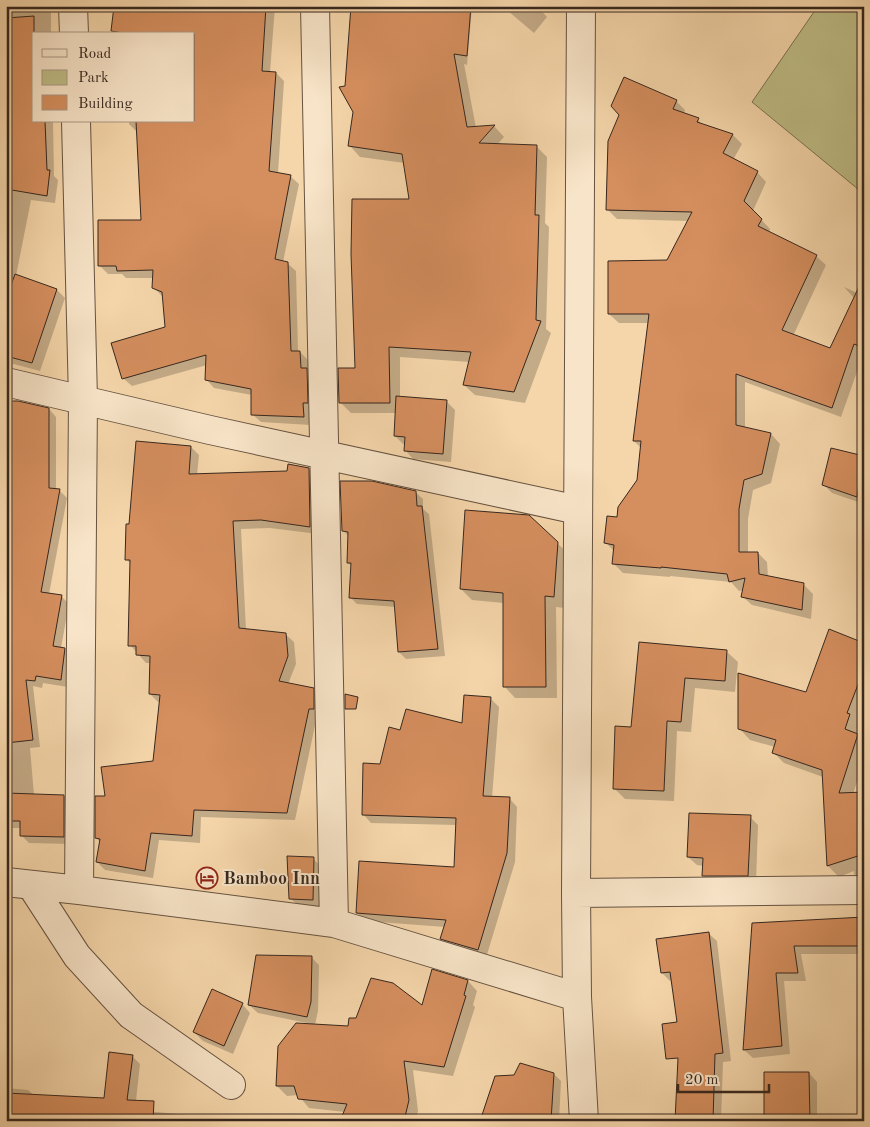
<svg xmlns="http://www.w3.org/2000/svg" width="870" height="1127" viewBox="0 0 870 1127" font-family="'Old Standard TT',serif">
<style>
.green{fill:#bfbd86;stroke:#7a7252}
.shadow{fill:#0003}
.building{fill:#d58e5e;stroke:#36271e}
.lines{fill:none;stroke-linecap:round;stroke-linejoin:round}
.street-casing{stroke:#665341;stroke-width:30}
.street{stroke:#f8e4c8;stroke-width:28}
.labels{text-anchor:middle;stroke-width:4;stroke-linejoin:round;paint-order:stroke}
.poi-label{font-size:18px;font-weight:bold;fill:#36271e;stroke:#f8e4c8;text-anchor:start}
</style>
<rect width="100%" height="100%" fill="#f5d6aa"/>
<filter id="stains"><feTurbulence type="fractalNoise" baseFrequency=".004" numOctaves="4"/><feColorMatrix values="0 0 0 0 .2 0 0 0 0 .09 0 0 0 0 .02 0 0 0 .5 -.17"/></filter>
<radialGradient id="worn" r=".72"><stop offset=".6" stop-color="#630" stop-opacity="0"/><stop offset="1" stop-color="#630" stop-opacity=".3"/></radialGradient>
<path class="green" d="M 818,6 L 864,6 L 864,194 L 752,102 Z"/>
<path class="shadow" d="M 6,6 L 51,6 L 51,34 L 34,34 L 34,121 L 53,121 L 54,176 L 58,180 L 55,203 L 31,200 L 16,276 L 57,290 L 65,298 L 40,371 L 6,362 Z
M 116,6 L 275,6 L 270,72 L 276,73 L 284,81 L 278,173 L 290,176 L 299,184 L 283,262 L 287,263 L 296,271 L 298,352 L 300,352 L 308,360 L 309,372 L 315,377 L 311,425 L 261,422 L 252,414 L 252,395 L 214,388 L 206,379 L 207,365 L 132,386 L 123,378 L 166,328 L 163,297 L 154,288 L 154,278 L 126,278 L 122,274 L 108,274 L 100,266 L 142,221 L 138,133 L 129,124 L 129,121 L 194,121 L 194,34 L 112,34 Z
M 353,6 L 472,6 L 467,65 L 464,64 L 476,128 L 494,126 L 504,137 L 497,145 L 536,146 L 547,157 L 545,223 L 549,227 L 546,329 L 551,333 L 525,403 L 475,395 L 464,385 L 470,362 L 400,357 L 400,398 L 447,402 L 455,410 L 451,462 L 413,459 L 405,450 L 405,444 L 403,444 L 395,436 L 396,413 L 351,413 L 340,402 L 356,369 L 410,200 L 405,163 L 360,157 L 350,146 L 354,112 L 347,87 Z
M 502,6 L 540,6 L 539,8 L 547,17 L 534,33 Z
M 676,101 L 685,110 L 684,114 L 698,120 L 704,126 L 733,135 L 742,144 L 733,160 L 757,172 L 766,182 L 753,211 L 770,229 L 769,233 L 816,256 L 826,265 L 793,336 L 831,349 L 855,299 L 844,287 L 864,296 L 864,352 L 841,417 L 745,382 L 745,428 L 771,434 L 780,444 L 771,483 L 753,490 L 748,519 L 748,553 L 758,553 L 767,562 L 768,577 L 803,584 L 813,594 L 811,619 L 752,605 L 742,596 L 744,590 L 739,591 L 731,582 L 670,576 L 670,577 L 623,573 L 614,564 L 615,552 L 606,543 L 638,481 L 641,448 L 634,441 L 650,323 L 619,323 L 609,314 L 667,262 L 689,221 L 617,219 L 608,210 Z
M 49,409 L 56,417 L 56,490 L 59,490 L 67,498 L 49,594 L 61,596 L 69,604 L 61,648 L 65,649 L 72,657 L 68,687 L 43,683 L 42,688 L 33,686 L 40,747 L 30,748 L 34,795 L 64,796 L 71,804 L 71,844 L 29,843 L 21,835 L 21,828 L 6,828 L 6,658 Z
M 191,447 L 199,455 L 197,475 L 288,472 L 308,469 L 317,477 L 318,534 L 270,528 L 241,529 L 246,630 L 285,634 L 294,642 L 296,664 L 288,684 L 313,689 L 321,697 L 295,820 L 201,817 L 200,843 L 159,840 L 153,878 L 105,870 L 97,862 L 100,842 L 96,838 L 107,797 L 154,762 L 161,702 L 158,702 L 150,694 L 151,663 L 146,663 L 130,645 L 131,564 L 127,560 L 131,525 Z
M 863,457 L 864,504 L 832,493 L 824,485 Z
M 415,492 L 423,499 L 423,509 L 429,514 L 445,656 L 406,659 L 399,652 L 396,607 L 357,604 L 350,597 L 352,566 L 348,563 L 349,537 L 343,530 Z
M 557,543 L 569,554 L 565,608 L 556,607 L 557,698 L 515,698 L 504,686 L 504,603 L 472,600 L 461,589 Z
M 640,643 L 727,652 L 738,662 L 735,692 L 695,688 L 691,732 L 677,731 L 674,801 L 625,799 L 614,788 L 632,728 Z
M 864,644 L 864,708 L 858,723 L 860,726 L 857,735 L 864,741 L 864,761 L 853,794 L 864,793 L 864,883 L 854,874 L 854,871 L 839,877 L 828,866 L 823,777 L 784,763 L 773,752 L 775,747 L 750,740 L 739,728 L 806,693 Z
M 465,696 L 491,699 L 499,707 L 492,798 L 509,798 L 517,807 L 515,862 L 486,958 L 450,947 L 441,939 L 445,927 L 366,921 L 357,913 L 455,868 L 457,825 L 371,823 L 363,814 L 381,765 L 401,732 L 463,725 Z
M 750,817 L 758,825 L 756,883 L 712,884 L 704,876 L 704,866 L 697,865 L 688,857 Z
M 313,859 L 322,867 L 321,908 L 299,906 L 290,898 Z
M 864,919 L 864,979 L 863,954 L 801,954 L 806,981 L 784,981 L 790,1054 L 753,1058 L 744,1050 L 753,924 Z
M 708,933 L 717,941 L 731,1061 L 723,1062 L 721,1121 L 676,1121 L 682,985 L 676,980 L 670,981 L 662,973 Z
M 311,957 L 319,965 L 318,1011 L 315,1025 L 349,1027 L 422,1007 L 433,971 L 468,981 L 477,991 L 473,1005 L 475,1007 L 453,1076 L 413,1070 L 418,1111 L 416,1119 L 413,1121 L 341,1121 L 345,1112 L 309,1108 L 298,1095 L 287,1096 L 277,1086 L 312,1024 L 258,1013 L 249,1005 Z
M 242,1004 L 250,1013 L 233,1054 L 203,1041 L 194,1032 Z
M 132,1056 L 140,1064 L 135,1110 L 188,1115 L 195,1121 L 6,1121 L 6,1088 L 28,1090 L 35,1096 L 105,1100 Z
M 809,1073 L 817,1082 L 817,1121 L 765,1121 Z
M 554,1074 L 561,1081 L 559,1121 L 487,1121 Z"/>
<path class="building" d="M 114,6 L 266,6 L 262,71 L 276,72 L 269,171 L 291,175 L 275,259 L 288,262 L 291,351 L 300,351 L 301,368 L 307,368 L 308,403 L 303,403 L 304,417 L 251,415 L 251,389 L 205,380 L 206,355 L 122,379 L 111,343 L 165,327 L 162,292 L 152,288 L 153,270 L 117,271 L 116,266 L 98,266 L 98,220 L 141,220 L 136,121 L 194,121 L 194,34 L 129,34 L 111,31 Z
M 351,6 L 471,6 L 467,56 L 454,54 L 467,127 L 495,125 L 479,143 L 537,145 L 535,215 L 539,215 L 536,320 L 541,321 L 514,392 L 463,385 L 471,352 L 389,347 L 390,403 L 339,403 L 338,368 L 355,368 L 351,254 L 352,199 L 409,199 L 402,154 L 348,146 L 353,112 L 339,87 L 345,86 Z
M 34,16 L 34,121 L 45,121 L 47,170 L 50,170 L 47,196 L 6,189 L 6,18 Z
M 624,77 L 677,100 L 673,109 L 699,118 L 697,122 L 733,134 L 723,153 L 758,171 L 744,201 L 762,219 L 758,226 L 817,255 L 782,330 L 830,348 L 864,276 L 864,348 L 854,344 L 832,408 L 736,374 L 736,425 L 771,433 L 762,474 L 744,480 L 739,509 L 739,552 L 758,552 L 759,574 L 804,583 L 802,610 L 741,597 L 745,578 L 729,582 L 727,574 L 661,567 L 661,568 L 612,564 L 614,545 L 604,543 L 607,516 L 617,517 L 618,507 L 637,480 L 641,441 L 633,441 L 649,314 L 608,314 L 608,261 L 667,260 L 692,212 L 606,210 L 608,141 L 619,115 L 611,106 Z
M 15,274 L 57,289 L 32,363 L 6,356 L 6,299 Z
M 396,396 L 447,400 L 443,454 L 404,451 L 405,437 L 394,436 Z
M 6,401 L 18,401 L 49,408 L 49,488 L 60,489 L 41,592 L 62,595 L 53,646 L 65,648 L 61,680 L 36,676 L 35,681 L 26,680 L 33,740 L 6,743 Z
M 136,441 L 191,446 L 189,474 L 287,471 L 288,464 L 309,468 L 310,527 L 261,520 L 233,521 L 239,628 L 286,633 L 288,656 L 279,681 L 314,688 L 314,709 L 309,709 L 287,813 L 194,810 L 192,836 L 151,833 L 145,871 L 96,862 L 100,839 L 95,838 L 95,796 L 105,796 L 101,767 L 153,761 L 160,695 L 149,694 L 150,656 L 136,655 L 136,646 L 128,646 L 130,560 L 125,560 L 126,524 L 129,524 Z
M 831,448 L 864,456 L 857,497 L 822,485 Z
M 340,481 L 372,481 L 416,491 L 417,506 L 422,506 L 438,649 L 398,652 L 394,601 L 349,598 L 351,563 L 347,563 L 348,532 L 342,531 Z
M 465,510 L 529,515 L 558,542 L 554,597 L 545,596 L 546,687 L 503,687 L 503,593 L 460,589 Z
M 829,629 L 864,643 L 864,669 L 847,713 L 850,714 L 845,729 L 858,734 L 839,793 L 864,792 L 864,854 L 827,866 L 822,770 L 772,753 L 776,740 L 738,729 L 738,673 L 806,692 Z
M 639,642 L 727,650 L 725,681 L 685,678 L 681,722 L 667,721 L 664,791 L 613,789 L 615,726 L 631,727 Z
M 345,694 L 358,697 L 356,709 L 345,709 Z
M 464,695 L 491,697 L 483,796 L 510,797 L 507,853 L 478,950 L 440,939 L 446,920 L 356,913 L 359,861 L 454,867 L 456,818 L 362,815 L 363,763 L 380,764 L 389,727 L 400,730 L 406,709 L 462,723 Z
M 6,793 L 64,795 L 64,837 L 20,836 L 20,821 L 6,821 Z
M 689,813 L 751,815 L 748,876 L 702,876 L 703,858 L 687,857 Z
M 287,856 L 314,857 L 313,900 L 289,899 Z
M 864,917 L 864,946 L 794,946 L 798,973 L 776,973 L 782,1046 L 743,1050 L 752,923 Z
M 709,932 L 723,1053 L 715,1054 L 713,1121 L 675,1121 L 678,1058 L 666,1059 L 662,1024 L 677,1022 L 670,972 L 661,973 L 656,939 Z
M 256,955 L 312,956 L 311,1002 L 307,1017 L 248,1005 Z
M 432,969 L 468,980 L 464,995 L 466,996 L 444,1067 L 404,1061 L 409,1100 L 404,1121 L 340,1121 L 347,1104 L 298,1099 L 294,1086 L 276,1086 L 278,1046 L 296,1023 L 348,1026 L 349,1018 L 356,1018 L 371,978 L 393,983 L 422,1005 Z
M 212,989 L 243,1003 L 224,1046 L 193,1032 Z
M 109,1052 L 133,1055 L 127,1100 L 154,1101 L 153,1121 L 6,1121 L 6,1093 L 104,1098 Z
M 520,1063 L 554,1073 L 551,1121 L 480,1121 L 495,1076 L 514,1075 Z
M 764,1072 L 809,1072 L 810,1121 L 764,1121 Z"/>
<g class="lines">
<g class="street-casing">
<path id="street" d="M 73,6 L 74,34
M 315,6 L 334,923
M 581,6 L 576,893 L 577,997 L 584,1121
M 76,121 L 83,399 L 79,890
M 6,382 L 210,430 L 578,510
M 6,882 L 79,890 L 334,923 L 577,997
M 31,885 L 77,956 L 131,1015 L 231,1085
M 576,893 L 864,890"/>
</g>
<use href="#street" class="street"/>
</g>
<defs>
<g id="hotel-ring" transform="scale(1.125)"><circle r="9.5" fill="#f8e4c8" stroke="#8f2418" stroke-width="1.5"/><path d="M-6-4.5h1.5V1H6V5H4.5V3h-9V5H-6ZM-4 0a1.8 1.8 0 1 1 3.6 0ZM.5 0V-2.5h3Q6-2.5 6 0Z" fill="#8f2418"/></g>
</defs>
<g fill-rule="evenodd">
<use href="#hotel-ring" x="207" y="878"/>
</g>
<g class="labels">
<g class="poi-label">
<text x="223" y="884">Bamboo Inn</text>
</g>
</g>
<rect width="870" height="1127" fill="none" stroke="#f5d6aa" stroke-width="25"/>
<rect x="8" y="8" width="855" height="1112" fill="none" stroke="#36271e" stroke-width="2.5"/>
<rect x="12" y="12" width="845" height="1102" fill="none" stroke="#36271e"/>
<rect x="32" y="32" width="162" height="90" fill="#f8e4c8" stroke="#aa9884"/>
<rect x="42" y="49" width="25" height="8" fill="#f8e4c8" stroke="#aa9884"/>
<text x="78" y="58" font-size="15" fill="#36271e">Road</text>
<rect x="42" y="70" width="25" height="15" fill="#bfbd86" stroke="#aa9884"/>
<text x="78" y="82" font-size="15" fill="#36271e">Park</text>
<rect x="42" y="95" width="25" height="15" fill="#d58e5e" stroke="#aa9884"/>
<text x="78" y="108" font-size="15" fill="#36271e">Building</text>
<path d="M678 1084v8h91v-8" fill="none" stroke="#36271e" stroke-width="2.5"/>
<text x="685" y="1084" font-size="15" fill="#36271e" stroke="#f8e4c8" stroke-width="4" paint-order="stroke">20 m</text>
<rect width="100%" height="100%" filter="url(#stains)"/>
<rect width="100%" height="100%" fill="url(#worn)"/>
</svg>
